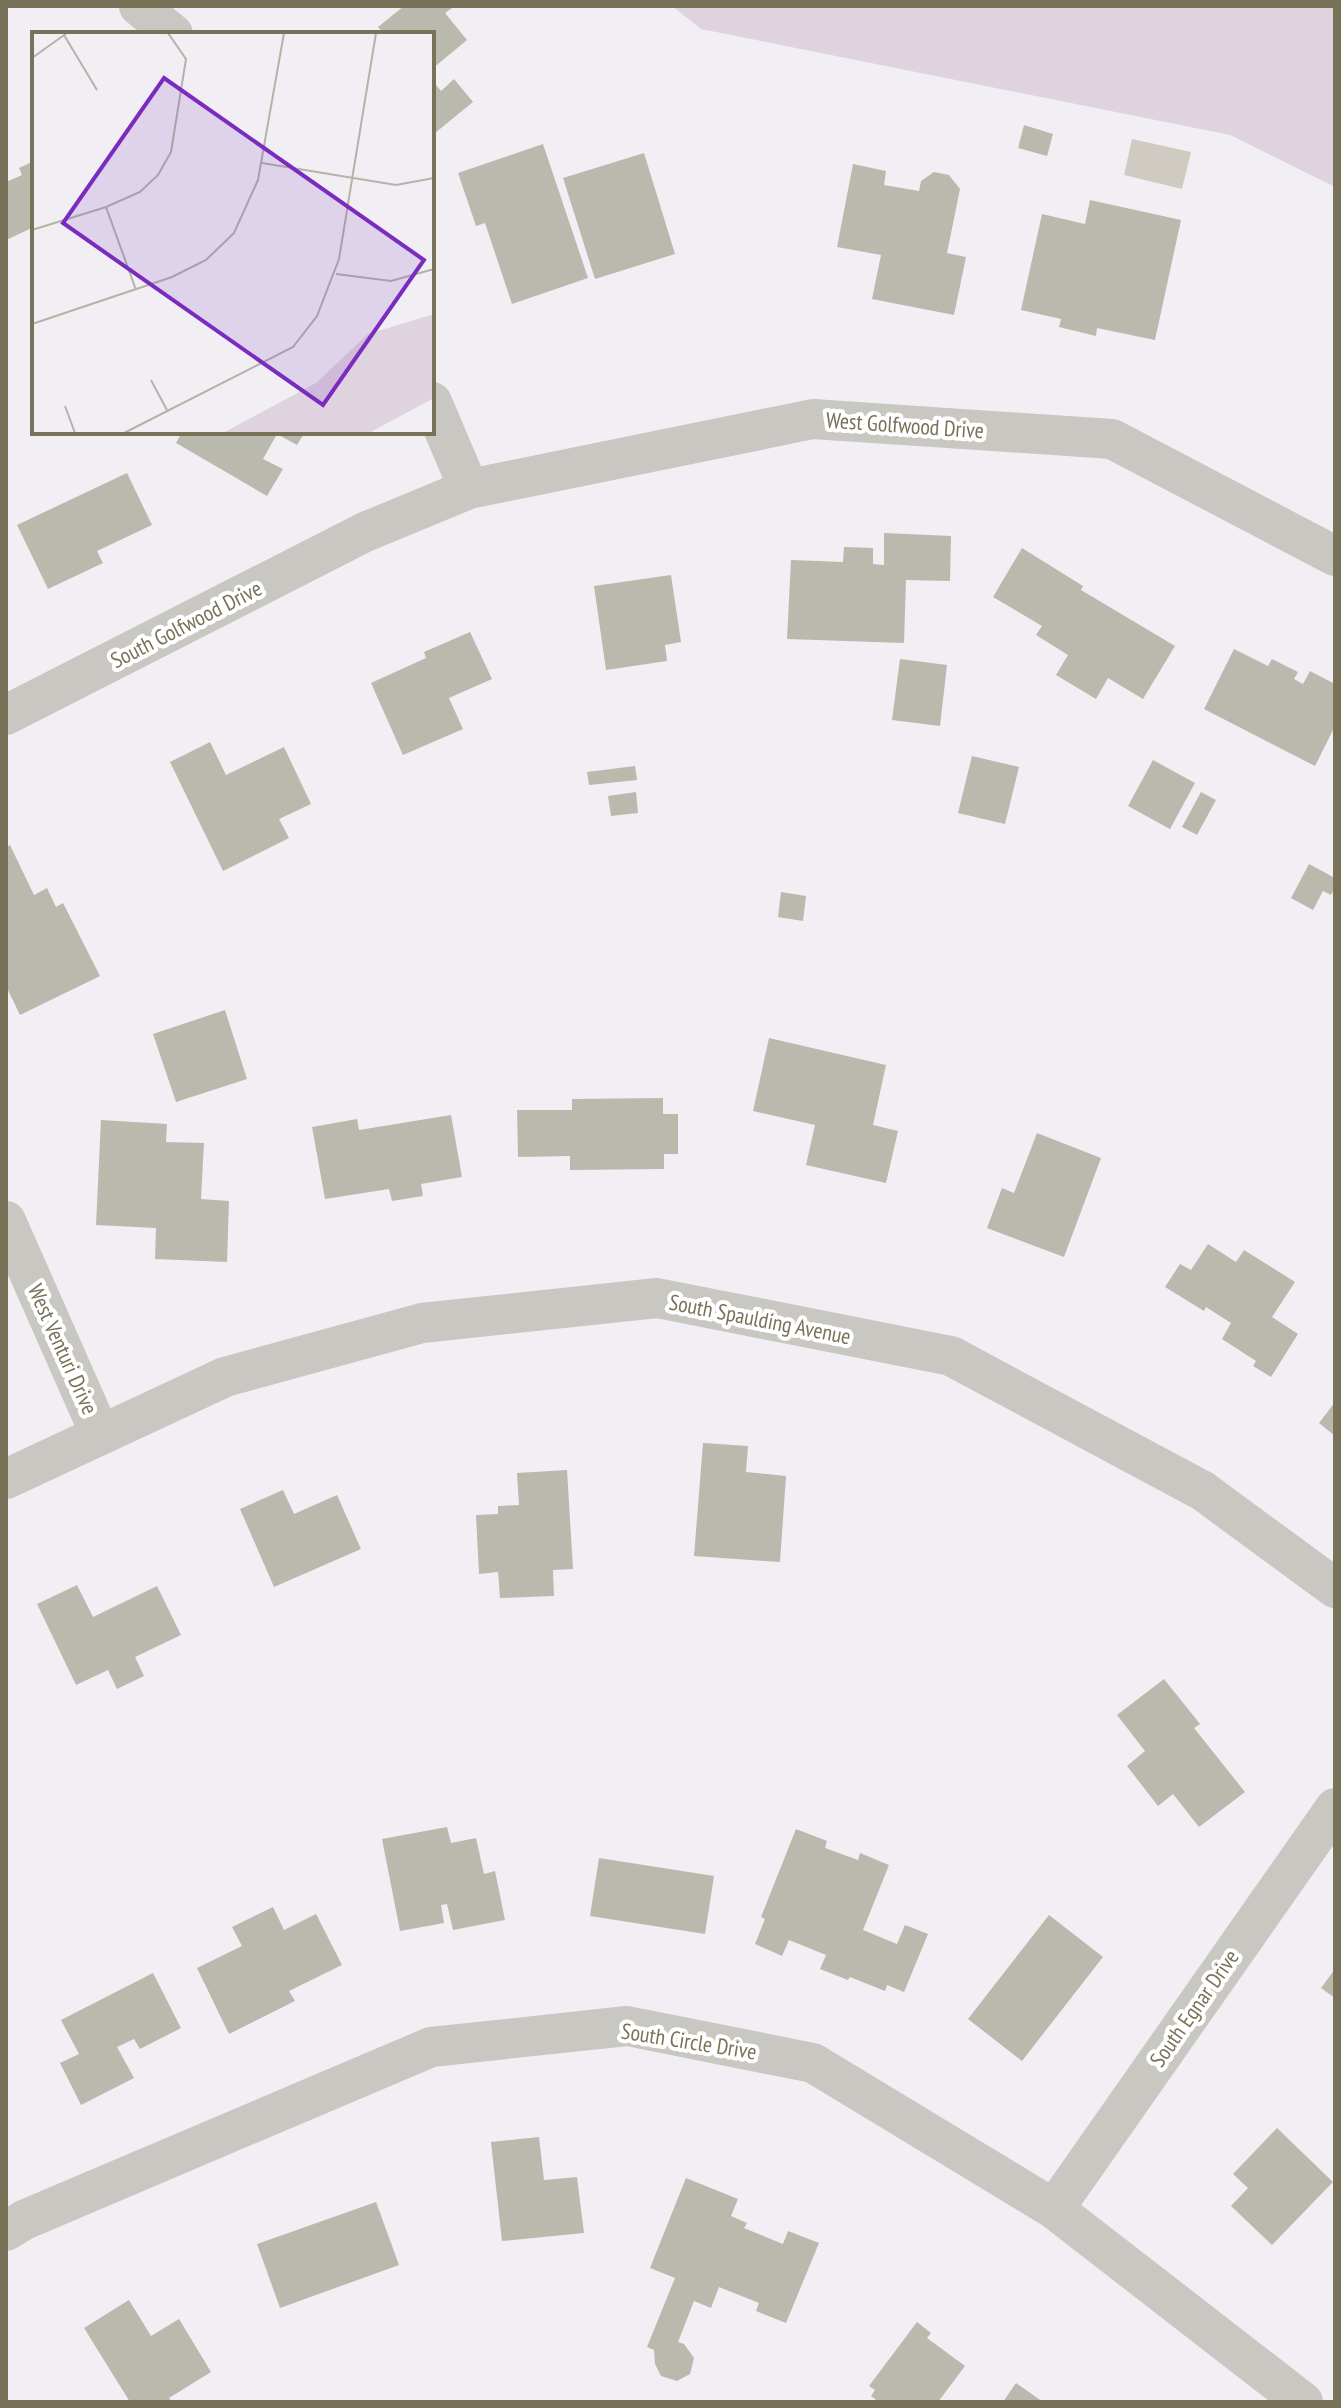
<svg xmlns="http://www.w3.org/2000/svg" width="1341" height="2408" viewBox="0 0 1341 2408" font-family="'PT Sans Narrow',sans-serif">
<style>
.green{fill:#ded3de}
.water{fill:#d0cbc2}
.building{fill:#bbb8ae}
.lines{fill:none;stroke-linecap:round;stroke-linejoin:round}
.minor{stroke:#c8c7c1;stroke-width:40}
.labels{text-anchor:middle;stroke-width:8;stroke-linejoin:round;paint-order:stroke}
.street-label{font-size:22px;fill:#787258;stroke:#fff}
.inset-road{fill:none;stroke:#b6b2a8;stroke-width:2}
.view{fill:#7b2cbf;fill-opacity:0.15;stroke:#7b2cbf;stroke-width:4}
.inset-edge{fill:none;stroke:#787258;stroke-width:4}
</style>
<rect width="100%" height="100%" fill="#f1eff4"/>
<path class="green" d="M 672,6 L 1335,6 L 1335,187 L 1230,135 L 701,29 Z"/>
<path class="water" d="M 1132,139 L 1191,152 L 1182,189 L 1124,175 Z"/>
<path class="building" d="M 404,6 L 455,6 L 445,13 L 467,40 L 432,69 L 432,34 L 384,34 L 378,27 Z
M 454,79 L 473,102 L 435,133 L 432,130 L 432,80 L 441,91 Z
M 1024,125 L 1053,134 L 1047,156 L 1018,148 Z
M 543,144 L 588,278 L 512,304 L 485,223 L 476,226 L 458,173 Z
M 644,153 L 675,254 L 595,279 L 563,178 Z
M 34,161 L 34,227 L 6,240 L 6,182 L 22,175 L 19,168 Z
M 853,164 L 886,171 L 884,185 L 919,191 L 921,181 L 934,172 L 949,175 L 960,189 L 947,253 L 966,257 L 954,315 L 872,299 L 881,255 L 837,247 Z
M 1090,200 L 1181,220 L 1155,340 L 1097,328 L 1096,336 L 1059,327 L 1061,319 L 1021,310 L 1042,214 L 1085,224 Z
M 182,432 L 305,432 L 297,445 L 277,434 L 263,459 L 283,469 L 267,496 L 176,443 Z
M 127,473 L 152,525 L 97,551 L 103,563 L 48,589 L 17,525 Z
M 884,533 L 951,536 L 950,581 L 906,580 L 904,643 L 787,639 L 791,560 L 843,562 L 844,547 L 873,548 L 873,564 L 884,565 Z
M 1022,548 L 1083,586 L 1081,590 L 1175,646 L 1143,699 L 1108,678 L 1096,699 L 1056,675 L 1068,655 L 1036,635 L 1042,626 L 993,597 Z
M 671,575 L 681,642 L 665,645 L 667,661 L 606,670 L 594,586 Z
M 470,632 L 492,679 L 449,698 L 463,729 L 403,755 L 371,683 L 426,658 L 424,652 Z
M 1234,649 L 1268,666 L 1272,659 L 1298,672 L 1294,679 L 1303,684 L 1310,671 L 1335,684 L 1335,726 L 1315,766 L 1204,709 Z
M 900,659 L 947,665 L 940,726 L 892,720 Z
M 210,742 L 226,775 L 284,747 L 311,804 L 279,819 L 289,838 L 223,871 L 170,762 Z
M 972,756 L 1019,767 L 1005,824 L 958,813 Z
M 1153,760 L 1195,783 L 1170,829 L 1128,806 Z
M 635,766 L 637,780 L 589,785 L 587,772 Z
M 636,792 L 638,813 L 611,816 L 608,796 Z
M 1201,792 L 1216,800 L 1197,835 L 1182,827 Z
M 10,845 L 34,895 L 47,888 L 56,907 L 63,903 L 100,976 L 20,1015 L 6,986 L 6,847 Z
M 1309,864 L 1335,878 L 1335,887 L 1331,895 L 1323,891 L 1313,910 L 1291,898 Z
M 781,892 L 806,896 L 803,921 L 778,917 Z
M 225,1010 L 247,1079 L 176,1102 L 153,1034 Z
M 769,1038 L 886,1065 L 873,1125 L 898,1131 L 886,1183 L 806,1165 L 815,1125 L 753,1111 Z
M 663,1098 L 663,1114 L 678,1114 L 678,1154 L 664,1154 L 664,1169 L 570,1170 L 570,1156 L 518,1157 L 517,1110 L 572,1110 L 572,1099 Z
M 451,1115 L 462,1177 L 421,1184 L 423,1196 L 392,1201 L 389,1189 L 325,1199 L 312,1127 L 357,1119 L 359,1130 Z
M 101,1120 L 167,1124 L 166,1142 L 204,1143 L 201,1199 L 229,1201 L 227,1262 L 155,1259 L 156,1228 L 96,1225 Z
M 1037,1133 L 1101,1158 L 1064,1257 L 987,1228 L 1002,1188 L 1014,1193 Z
M 1208,1244 L 1236,1262 L 1244,1250 L 1295,1282 L 1272,1317 L 1298,1334 L 1271,1377 L 1253,1366 L 1256,1361 L 1222,1339 L 1231,1323 L 1206,1307 L 1204,1311 L 1165,1287 L 1180,1264 L 1191,1270 Z
M 1335,1402 L 1335,1436 L 1319,1423 Z
M 703,1443 L 748,1446 L 746,1472 L 786,1476 L 780,1562 L 694,1556 Z
M 567,1470 L 573,1569 L 553,1570 L 554,1596 L 500,1598 L 498,1572 L 479,1574 L 476,1515 L 498,1514 L 498,1506 L 519,1505 L 517,1473 Z
M 283,1490 L 294,1514 L 337,1495 L 361,1549 L 274,1587 L 240,1509 Z
M 77,1585 L 93,1617 L 157,1586 L 181,1635 L 135,1657 L 144,1676 L 117,1689 L 108,1670 L 76,1685 L 37,1604 Z
M 1164,1679 L 1200,1724 L 1194,1728 L 1245,1792 L 1199,1827 L 1173,1794 L 1158,1806 L 1127,1766 L 1145,1751 L 1117,1715 Z
M 447,1827 L 451,1843 L 476,1838 L 484,1874 L 495,1871 L 505,1920 L 453,1930 L 447,1904 L 441,1905 L 444,1923 L 400,1931 L 382,1839 Z
M 796,1829 L 827,1841 L 825,1848 L 858,1860 L 860,1853 L 889,1865 L 863,1930 L 897,1944 L 905,1925 L 928,1934 L 904,1992 L 887,1985 L 885,1991 L 850,1977 L 848,1980 L 820,1969 L 826,1955 L 789,1940 L 782,1956 L 755,1944 L 765,1919 L 761,1917 Z
M 599,1858 L 714,1876 L 705,1934 L 590,1916 Z
M 273,1907 L 284,1930 L 316,1914 L 342,1965 L 289,1991 L 295,2001 L 229,2034 L 197,1968 L 242,1946 L 232,1927 Z
M 1049,1915 L 1103,1957 L 1022,2061 L 968,2019 Z
M 1335,1969 L 1335,1998 L 1321,1988 Z
M 153,1973 L 181,2028 L 140,2049 L 134,2039 L 117,2047 L 134,2078 L 81,2105 L 60,2063 L 79,2054 L 61,2020 Z
M 1277,2128 L 1333,2182 L 1272,2245 L 1231,2206 L 1248,2188 L 1233,2174 Z
M 539,2137 L 544,2180 L 577,2177 L 584,2233 L 502,2241 L 491,2142 Z
M 686,2178 L 738,2199 L 731,2216 L 747,2223 L 744,2228 L 783,2244 L 788,2231 L 819,2243 L 786,2323 L 756,2311 L 759,2303 L 719,2287 L 711,2308 L 694,2301 L 678,2342 L 684,2344 L 694,2358 L 690,2374 L 677,2381 L 661,2376 L 655,2364 L 654,2350 L 647,2347 L 675,2278 L 650,2268 Z
M 376,2202 L 399,2265 L 280,2308 L 257,2244 Z
M 129,2300 L 151,2336 L 179,2319 L 211,2372 L 169,2398 L 172,2402 L 130,2402 L 84,2328 Z
M 917,2322 L 931,2333 L 927,2338 L 965,2366 L 938,2402 L 879,2402 L 871,2396 L 875,2390 L 869,2386 Z
M 1016,2383 L 1043,2402 L 1003,2402 Z"/>
<g class="lines">
<path class="minor" d="M 139,6 L 173,34
M 432,402 L 469,489
M 6,715 L 365,532 L 469,489 L 813,419 L 1112,439 L 1335,556
M 6,1221 L 100,1434
M 6,1479 L 225,1377 L 422,1323 L 657,1298 L 951,1356 L 1203,1491 L 1335,1588
M 1054,2209 L 1335,1808
M 6,2231 L 24,2220 L 431,2047 L 627,2026 L 813,2063 L 1054,2209 L 1303,2402"/>
</g>
<g class="labels">
<g class="street-label">
<text transform="translate(905 425) rotate(4)" y="8">West Golfwood Drive</text>
<text transform="translate(186 624) rotate(-27)" y="8">South Golfwood Drive</text>
<text transform="translate(760 1319) rotate(11)" y="8">South Spaulding Avenue</text>
<text transform="translate(63 1349) rotate(66)" y="8">West Venturi Drive</text>
<text transform="translate(1194 2008) rotate(-55)" y="8">South Egnar Drive</text>
<text transform="translate(689 2041) rotate(9)" y="8">South Circle Drive</text>
</g>
</g>
<g transform="translate(32 32)">
<rect width="402" height="402" fill="#f1eff4"/>
<path d="M 402,282 L 402,366 L 337,401 L 191,401 L 284,351 L 336,302 Z" fill="#ded3de"/>
<path class="inset-road" d="M 32,3 L 65,58M 0,26 L 35,1M 230,131 L 364,153 L 402,146M 74,175 L 104,258M 0,198 L 74,175 L 108,160 L 126,143 L 139,120 L 154,27 L 136,1M 304,242 L 359,249 L 402,237M 0,292 L 140,245 L 174,228 L 202,201 L 226,148 L 252,1M 119,348 L 136,380M 33,374 L 43,401M 92,401 L 261,315 L 285,284 L 307,227 L 344,1"/>
<path class="view" d="M 132,46 L 392,228 L 291,373 L 31,191 Z"/>
<rect width="402" height="402" class="inset-edge"/>
</g>
<rect width="1341" height="2408" fill="none" stroke="#787258" stroke-width="16"/>
</svg>
